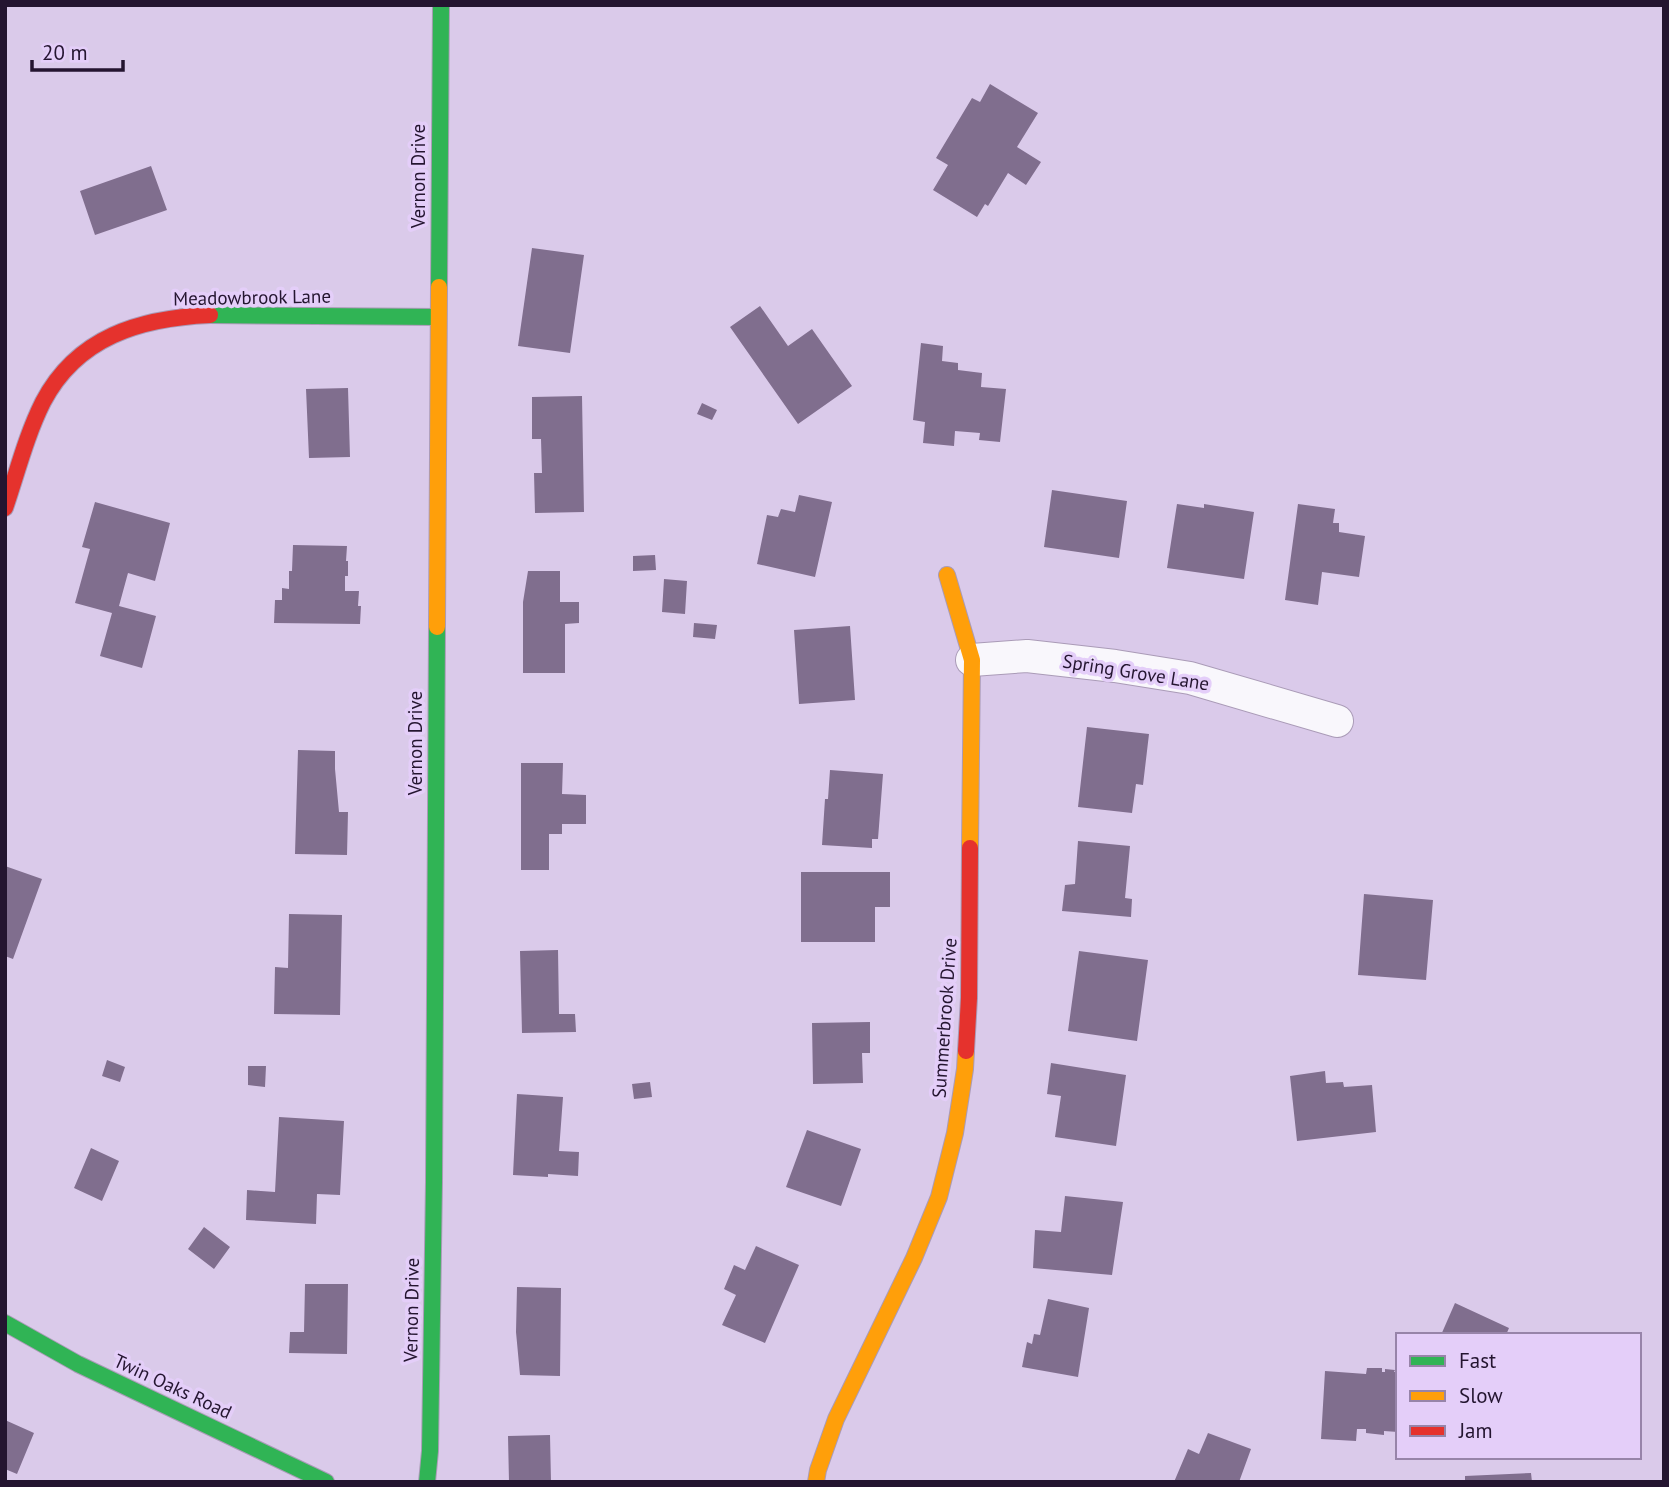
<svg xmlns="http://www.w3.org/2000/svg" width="1669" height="1487" viewBox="0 0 1669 1487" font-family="'PT Sans',sans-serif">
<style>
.building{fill:#806e8e}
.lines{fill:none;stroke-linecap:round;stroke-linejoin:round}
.street-casing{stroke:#aa9bb7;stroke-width:34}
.fast-casing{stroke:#aa9bb7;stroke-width:18}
.slow-casing{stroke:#aa9bb7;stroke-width:18}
.jam-casing{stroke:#aa9bb7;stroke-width:18}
.street{stroke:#f9f7fc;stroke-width:32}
.fast{stroke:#30b455;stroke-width:16}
.slow{stroke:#ff9f0a;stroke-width:16}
.jam{stroke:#e5322d;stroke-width:16}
.labels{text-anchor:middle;stroke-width:7;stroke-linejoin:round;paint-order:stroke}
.street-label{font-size:19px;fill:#241530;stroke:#e4cef9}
</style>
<rect width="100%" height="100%" fill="#dacaea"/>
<path class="building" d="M 990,84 L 1038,113 L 1017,147 L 1041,162 L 1026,185 L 1008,173 L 988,206 L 985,204 L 977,217 L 933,190 L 948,165 L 936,158 L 972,98 L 980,102 Z
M 151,166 L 167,210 L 95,235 L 80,191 Z
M 532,248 L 584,255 L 570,353 L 518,346 Z
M 760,306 L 788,346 L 812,329 L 852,386 L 798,424 L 730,327 Z
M 921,343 L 943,346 L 942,361 L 958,363 L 958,370 L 982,373 L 981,387 L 1006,389 L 1000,442 L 979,440 L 980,433 L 955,431 L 954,446 L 923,443 L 925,422 L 913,420 Z
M 348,388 L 350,457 L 309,458 L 306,389 Z
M 582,396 L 584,512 L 535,513 L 534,473 L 542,473 L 541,439 L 532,439 L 532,397 Z
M 702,403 L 717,410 L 712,420 L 697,414 Z
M 1052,490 L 1127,501 L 1119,558 L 1044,547 Z
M 799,495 L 832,502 L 815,577 L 757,564 L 767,515 L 778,517 L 781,509 L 795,512 Z
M 95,502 L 170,523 L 155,581 L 128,573 L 119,606 L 156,616 L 142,668 L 100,656 L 112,613 L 75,603 L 90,549 L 82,547 Z
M 1177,504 L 1204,508 L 1204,504 L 1254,512 L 1244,579 L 1167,568 Z
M 1298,504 L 1335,509 L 1333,523 L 1339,523 L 1339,532 L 1365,536 L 1359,577 L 1322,572 L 1318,605 L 1285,600 Z
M 293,545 L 347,546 L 346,561 L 348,561 L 348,576 L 345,576 L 345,591 L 359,591 L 358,606 L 361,606 L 360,624 L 274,623 L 275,600 L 282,600 L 282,588 L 289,589 L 289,571 L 292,571 Z
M 655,555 L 656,570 L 633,571 L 633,556 Z
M 528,571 L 560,571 L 560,602 L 579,602 L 579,623 L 565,624 L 565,673 L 523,673 L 523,602 Z
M 664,579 L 687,581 L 685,614 L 662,612 Z
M 694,623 L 717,625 L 715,639 L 693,637 Z
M 850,626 L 855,700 L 799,704 L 794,630 Z
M 1087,727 L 1149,734 L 1143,785 L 1136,784 L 1132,813 L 1078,807 Z
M 298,750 L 335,751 L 335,769 L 339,812 L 348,812 L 347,855 L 295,854 Z
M 521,763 L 563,763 L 562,794 L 586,795 L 586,824 L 562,824 L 562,834 L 549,834 L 549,870 L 521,870 Z
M 830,770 L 883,774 L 878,839 L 872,839 L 872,848 L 822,845 L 825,799 L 828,799 Z
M 1078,841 L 1130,846 L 1125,898 L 1132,899 L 1131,917 L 1062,911 L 1065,885 L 1075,884 Z
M 5,866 L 42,879 L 13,959 L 5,956 Z
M 801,872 L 890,872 L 890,907 L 875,907 L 875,942 L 801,942 Z
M 1364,894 L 1433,900 L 1426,980 L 1358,975 Z
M 289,914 L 342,915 L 340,1015 L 274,1014 L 275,967 L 288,968 Z
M 558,950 L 559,1014 L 575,1014 L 576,1032 L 522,1033 L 520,951 Z
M 1079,951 L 1148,960 L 1137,1041 L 1068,1031 Z
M 870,1022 L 870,1053 L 862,1053 L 863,1083 L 813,1084 L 812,1023 Z
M 107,1060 L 125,1067 L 120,1082 L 102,1076 Z
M 1051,1063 L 1126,1075 L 1116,1146 L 1055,1137 L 1061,1096 L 1047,1094 Z
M 248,1066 L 266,1066 L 265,1087 L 248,1085 Z
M 1325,1071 L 1326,1083 L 1343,1082 L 1344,1087 L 1372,1085 L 1376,1132 L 1297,1141 L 1290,1076 Z
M 650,1082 L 652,1097 L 634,1099 L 632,1084 Z
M 517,1094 L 563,1097 L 559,1151 L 579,1152 L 578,1176 L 548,1174 L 548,1177 L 513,1175 Z
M 279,1117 L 344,1121 L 340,1195 L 317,1194 L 316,1224 L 246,1220 L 247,1190 L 275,1192 Z
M 807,1130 L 861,1149 L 841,1206 L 786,1187 Z
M 91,1148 L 119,1161 L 102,1201 L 74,1188 Z
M 1065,1196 L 1123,1202 L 1112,1275 L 1033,1268 L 1035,1230 L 1061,1232 Z
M 204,1227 L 230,1247 L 214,1269 L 188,1249 Z
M 756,1246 L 799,1265 L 765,1343 L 722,1325 L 736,1295 L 724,1289 L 734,1265 L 745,1270 Z
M 305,1284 L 348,1284 L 347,1354 L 289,1353 L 290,1332 L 304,1332 Z
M 517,1287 L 561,1288 L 560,1376 L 520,1375 L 516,1332 Z
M 1048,1299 L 1089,1308 L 1078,1377 L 1022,1367 L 1027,1342 L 1032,1344 L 1034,1334 L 1040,1335 Z
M 1455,1303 L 1509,1328 L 1506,1335 L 1441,1335 Z
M 1367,1368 L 1382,1368 L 1382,1372 L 1385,1372 L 1385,1369 L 1395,1370 L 1394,1372 L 1398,1372 L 1398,1432 L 1384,1431 L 1384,1435 L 1366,1433 L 1366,1429 L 1357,1429 L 1356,1441 L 1321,1439 L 1325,1371 L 1366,1374 Z
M 5,1420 L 34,1433 L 17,1474 L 5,1469 Z
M 1208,1433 L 1251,1449 L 1239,1482 L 1174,1482 L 1188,1449 L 1199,1454 Z
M 550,1435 L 551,1482 L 509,1482 L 508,1436 Z
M 1531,1473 L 1532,1482 L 1465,1482 L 1465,1476 Z"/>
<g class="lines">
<g class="street-casing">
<path id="street" d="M 972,660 L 1027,656 L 1115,666 L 1190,678 L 1337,721"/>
</g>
<g class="fast-casing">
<path id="fast" d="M 439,287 L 441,5
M 210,315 L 438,317
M 5,1323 L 78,1364 L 326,1482
M 427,1482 L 430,1451 L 434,1182 L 437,627"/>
</g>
<g class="slow-casing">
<path id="slow" d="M 947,575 L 972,660 L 970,848
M 437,627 L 439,287
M 816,1482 L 818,1470 L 836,1419 L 914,1258 L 939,1197 L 955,1133 L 965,1069 L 966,1051"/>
</g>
<g class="jam-casing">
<path id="jam" d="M 5,508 C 17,473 26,436 43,402 C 77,337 140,318 210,315
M 966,1051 L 969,998 L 970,848"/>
</g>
<use href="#street" class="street"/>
<use href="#fast" class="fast"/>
<use href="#slow" class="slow"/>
<use href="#jam" class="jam"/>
</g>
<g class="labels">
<g class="street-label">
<text transform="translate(418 176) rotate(-90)" y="7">Vernon Drive</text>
<text transform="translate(252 297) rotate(-1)" y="7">Meadowbrook Lane</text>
<text transform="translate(1136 672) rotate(9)" y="7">Spring Grove Lane</text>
<text transform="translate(415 743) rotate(-90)" y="7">Vernon Drive</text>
<text transform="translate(944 1018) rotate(-86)" y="7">Summerbrook Drive</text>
<text transform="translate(411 1310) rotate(-89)" y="7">Vernon Drive</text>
<text transform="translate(173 1386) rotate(25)" y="7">Twin Oaks Road</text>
</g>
</g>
<rect width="1669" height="1487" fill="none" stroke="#241530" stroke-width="14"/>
<rect x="1396" y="1333" width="245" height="126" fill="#e4cef9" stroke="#9784a9" stroke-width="2"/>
<rect x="1410" y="1356" width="35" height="10" fill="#30b455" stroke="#9784a9" stroke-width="2"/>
<text x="1459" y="1368" font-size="21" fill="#241530">Fast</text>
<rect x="1410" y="1391" width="35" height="10" fill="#ff9f0a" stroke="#9784a9" stroke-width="2"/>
<text x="1459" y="1403" font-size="21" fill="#241530">Slow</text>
<rect x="1410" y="1426" width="35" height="10" fill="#e5322d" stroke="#9784a9" stroke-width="2"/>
<text x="1459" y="1438" font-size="21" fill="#241530">Jam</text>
<path d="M32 60v10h91v-10" fill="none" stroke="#241530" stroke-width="3.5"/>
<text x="42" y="60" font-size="21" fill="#241530" stroke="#e4cef9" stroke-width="5" paint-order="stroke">20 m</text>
</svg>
